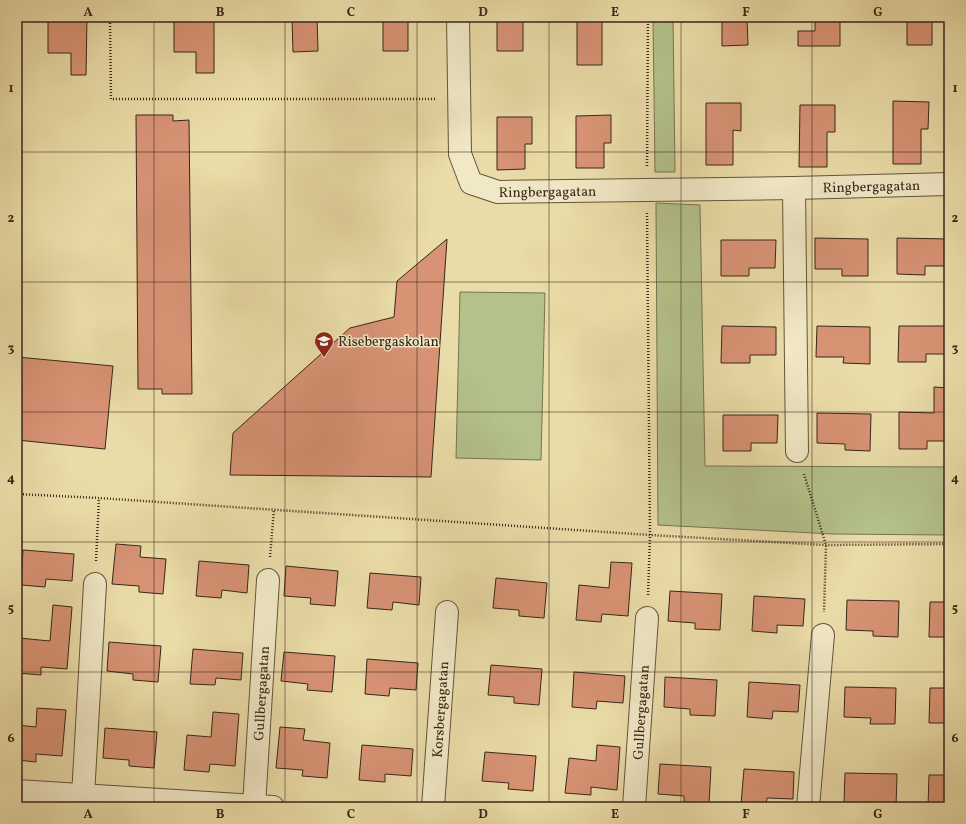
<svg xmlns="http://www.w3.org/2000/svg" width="966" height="824" viewBox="0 0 966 824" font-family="Vollkorn,serif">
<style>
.green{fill:#b4c18a;stroke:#767452}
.building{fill:#d89375;stroke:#382619}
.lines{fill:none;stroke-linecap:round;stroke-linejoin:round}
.pedestrian-casing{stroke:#64543d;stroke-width:24}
.minor-casing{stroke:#64543d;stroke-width:24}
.path{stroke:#382619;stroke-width:2.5;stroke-dasharray:1 2;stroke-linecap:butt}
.pedestrian{stroke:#f1e8c6;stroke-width:22}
.minor{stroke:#f1e8c6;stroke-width:22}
.grid{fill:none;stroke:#382619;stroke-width:1;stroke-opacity:0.55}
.labels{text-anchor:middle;stroke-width:3;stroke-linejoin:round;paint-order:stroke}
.street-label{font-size:14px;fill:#382619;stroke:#f1e8c6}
.poi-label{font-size:14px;fill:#382619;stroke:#f1e8c6;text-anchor:start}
.neatline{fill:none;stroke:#382619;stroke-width:1.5}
.grid-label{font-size:13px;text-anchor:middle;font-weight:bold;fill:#382619}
</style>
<rect width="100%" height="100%" fill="#eadca8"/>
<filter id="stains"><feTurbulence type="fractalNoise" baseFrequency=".005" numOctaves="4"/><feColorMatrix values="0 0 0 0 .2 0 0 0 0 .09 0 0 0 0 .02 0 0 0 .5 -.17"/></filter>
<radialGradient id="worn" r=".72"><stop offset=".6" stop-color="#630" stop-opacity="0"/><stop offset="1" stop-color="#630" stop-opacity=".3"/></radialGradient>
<path class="green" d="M 653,17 L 673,17 L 675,172 L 655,172 Z
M 656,203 L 700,205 L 705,466 L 949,467 L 949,535 L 833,534 L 658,525 Z
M 460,292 L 545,293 L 541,460 L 456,458 Z"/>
<path class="building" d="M 48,17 L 87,17 L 86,75 L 71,75 L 71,53 L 48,53 Z
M 174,17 L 214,17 L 214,73 L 196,73 L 196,52 L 174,52 Z
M 292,17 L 317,17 L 318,51 L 293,52 Z
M 383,17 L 408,17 L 408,51 L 383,51 Z
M 497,17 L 523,17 L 523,51 L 497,51 Z
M 577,17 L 602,17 L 602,65 L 577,65 Z
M 722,17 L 747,17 L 748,45 L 722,46 Z
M 815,17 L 840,17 L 840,46 L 798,46 L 798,31 L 815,31 Z
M 907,17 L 932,17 L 932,45 L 907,45 Z
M 893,101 L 929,102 L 928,129 L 921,129 L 921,164 L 893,164 Z
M 706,103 L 741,103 L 741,131 L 733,130 L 733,165 L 706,165 Z
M 800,105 L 835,105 L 835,132 L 827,132 L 827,167 L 799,167 Z
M 136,115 L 173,115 L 173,121 L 189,120 L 192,394 L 162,394 L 162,389 L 138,389 Z
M 611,115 L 611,143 L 604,143 L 604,168 L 576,168 L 576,116 Z
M 497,117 L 532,117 L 532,144 L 525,144 L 525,169 L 497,170 Z
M 815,238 L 868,239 L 868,276 L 842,276 L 842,269 L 815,269 Z
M 897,238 L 949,239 L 949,266 L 925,266 L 925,275 L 897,274 Z
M 447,239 L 431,477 L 230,475 L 233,433 L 350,328 L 394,317 L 397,281 Z
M 721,240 L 776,240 L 775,268 L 749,268 L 749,276 L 721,276 Z
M 722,326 L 776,327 L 776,355 L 750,355 L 750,363 L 721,363 Z
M 817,326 L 870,327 L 870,364 L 843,363 L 844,357 L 816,357 Z
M 899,326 L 949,326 L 949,354 L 926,354 L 926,362 L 898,362 Z
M 17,357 L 113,366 L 105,449 L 17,440 Z
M 934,387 L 949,388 L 949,441 L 927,441 L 927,449 L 899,449 L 899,412 L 934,413 Z
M 817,413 L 871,414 L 870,451 L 845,450 L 845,444 L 817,443 Z
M 723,415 L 778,415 L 777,443 L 751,443 L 751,451 L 723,451 Z
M 116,544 L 141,546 L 140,557 L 166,559 L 163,594 L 139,592 L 139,586 L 112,584 Z
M 23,550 L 74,554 L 72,581 L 46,579 L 45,587 L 21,585 Z
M 199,561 L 249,565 L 247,593 L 222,590 L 221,598 L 196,596 Z
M 611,562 L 632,563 L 628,616 L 602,614 L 601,622 L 576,620 L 579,585 L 609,588 Z
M 286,566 L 338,571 L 335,606 L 310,604 L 311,598 L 284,596 Z
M 370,573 L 421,577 L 419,605 L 393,602 L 392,610 L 367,608 Z
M 496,578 L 547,583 L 544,618 L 519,616 L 519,610 L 493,608 Z
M 670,591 L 722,594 L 720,630 L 695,629 L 695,623 L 668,621 Z
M 754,596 L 805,599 L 803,626 L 777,625 L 777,633 L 752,631 Z
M 847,600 L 899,601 L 898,637 L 873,636 L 873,631 L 846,630 Z
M 930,602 L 949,602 L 949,637 L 929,637 Z
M 53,605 L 72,607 L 67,669 L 41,667 L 41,675 L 17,673 L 19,638 L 50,641 Z
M 109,642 L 161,646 L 158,682 L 133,680 L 133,674 L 107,671 Z
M 193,649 L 243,653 L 241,680 L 216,678 L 215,685 L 190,684 Z
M 284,652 L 335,656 L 332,692 L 307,690 L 308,684 L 281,681 Z
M 367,659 L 418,663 L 416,690 L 390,688 L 389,696 L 365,694 Z
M 491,665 L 542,669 L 539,705 L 514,703 L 514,697 L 488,695 Z
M 574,672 L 625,676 L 623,703 L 597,701 L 596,709 L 572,707 Z
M 665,677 L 717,680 L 715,716 L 690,715 L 690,709 L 664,707 Z
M 749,682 L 800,685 L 798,712 L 773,711 L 772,719 L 747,717 Z
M 845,687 L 896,688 L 895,724 L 870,724 L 871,718 L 844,717 Z
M 930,688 L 949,688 L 949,723 L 929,723 Z
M 37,708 L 66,710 L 62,756 L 36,754 L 36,762 L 17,760 L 17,725 L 36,727 Z
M 213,712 L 239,714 L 235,766 L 210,764 L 209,772 L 184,770 L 187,735 L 211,737 Z
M 280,727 L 305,729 L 303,740 L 330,743 L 327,778 L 302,776 L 303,770 L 276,768 Z
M 105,728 L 157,732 L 154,768 L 129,766 L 129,760 L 103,758 Z
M 362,745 L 413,749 L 411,776 L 385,774 L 385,782 L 359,780 Z
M 597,745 L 620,747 L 617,790 L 591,787 L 591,795 L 565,793 L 569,758 L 596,761 Z
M 485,752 L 536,756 L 533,791 L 508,789 L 509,783 L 482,781 Z
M 660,764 L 711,767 L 709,803 L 684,802 L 684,796 L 658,794 Z
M 744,769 L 794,772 L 793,799 L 767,798 L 766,806 L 741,804 Z
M 845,773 L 897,774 L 896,807 L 871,807 L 871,803 L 844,803 Z
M 929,775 L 949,775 L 949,807 L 928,807 Z"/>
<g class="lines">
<g class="pedestrian-casing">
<g id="pedestrian">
<path d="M 794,188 L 797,451"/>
<path d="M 83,796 L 95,584"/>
<path id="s1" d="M 254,806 L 268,580"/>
<path id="s2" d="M 634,807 L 647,618"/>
<path d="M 808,807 L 823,635"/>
</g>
</g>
<g class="minor-casing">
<g id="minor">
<path id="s3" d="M 458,17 L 460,154 L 471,183 L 498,192 L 794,188 L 949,184"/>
<path d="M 17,791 L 273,807"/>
<path id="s4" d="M 433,807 L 447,612"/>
</g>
</g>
<path class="path" d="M 110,17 L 111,99 L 436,99
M 647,166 L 648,17
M 647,213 L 650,535 L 648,596
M 804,474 L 826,545 L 824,612
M 17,494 L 99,498 L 650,535 L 826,545 L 949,544
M 270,557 L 274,509
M 96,561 L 99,498"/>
<use href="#pedestrian" class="pedestrian"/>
<use href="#minor" class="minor"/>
</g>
<path class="grid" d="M 154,17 L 154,807M 285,17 L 285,807M 417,17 L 417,807M 549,17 L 549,807M 681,17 L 681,807M 812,17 L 812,807M 17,152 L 949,152M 17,282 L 949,282M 17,412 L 949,412M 17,542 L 949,542M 17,672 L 949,672"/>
<defs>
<g id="school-pin" transform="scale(1)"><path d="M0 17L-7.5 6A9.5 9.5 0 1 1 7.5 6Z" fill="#8f2418" stroke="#f1e8c6"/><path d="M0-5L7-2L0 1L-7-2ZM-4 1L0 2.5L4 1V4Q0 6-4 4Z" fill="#fff"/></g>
</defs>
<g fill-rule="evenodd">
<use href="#school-pin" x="324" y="341"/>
</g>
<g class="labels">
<g class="street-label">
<text dy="5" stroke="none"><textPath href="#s3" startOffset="570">Ringbergagatan</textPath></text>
<text dy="5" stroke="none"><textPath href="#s3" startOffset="246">Ringbergagatan</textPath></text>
<text dy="5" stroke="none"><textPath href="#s1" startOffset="113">Gullbergagatan</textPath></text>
<text dy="5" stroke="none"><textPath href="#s4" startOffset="98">Korsbergagatan</textPath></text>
<text dy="5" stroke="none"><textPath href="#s2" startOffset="95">Gullbergagatan</textPath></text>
</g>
<g class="poi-label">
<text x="338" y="346">Risebergaskolan</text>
</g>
</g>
<rect width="966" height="824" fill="none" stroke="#eadca8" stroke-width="44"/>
<rect x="22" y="22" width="922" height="780" class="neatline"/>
<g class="grid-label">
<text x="88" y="16">A</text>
<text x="220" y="16">B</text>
<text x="351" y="16">C</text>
<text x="483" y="16">D</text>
<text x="615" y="16">E</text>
<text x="746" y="16">F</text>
<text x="878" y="16">G</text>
<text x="11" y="92">1</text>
<text x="955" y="92">1</text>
<text x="11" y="222">2</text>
<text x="955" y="222">2</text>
<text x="11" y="352">3</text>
<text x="955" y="352">3</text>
<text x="11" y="482">4</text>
<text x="955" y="482">4</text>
<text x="11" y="612">5</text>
<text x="955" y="612">5</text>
<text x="11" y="742">6</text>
<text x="955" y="742">6</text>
<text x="88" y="818">A</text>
<text x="220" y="818">B</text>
<text x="351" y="818">C</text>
<text x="483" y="818">D</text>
<text x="615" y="818">E</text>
<text x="746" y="818">F</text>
<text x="878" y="818">G</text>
</g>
<rect width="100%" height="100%" filter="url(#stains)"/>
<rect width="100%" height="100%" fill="url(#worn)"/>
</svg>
